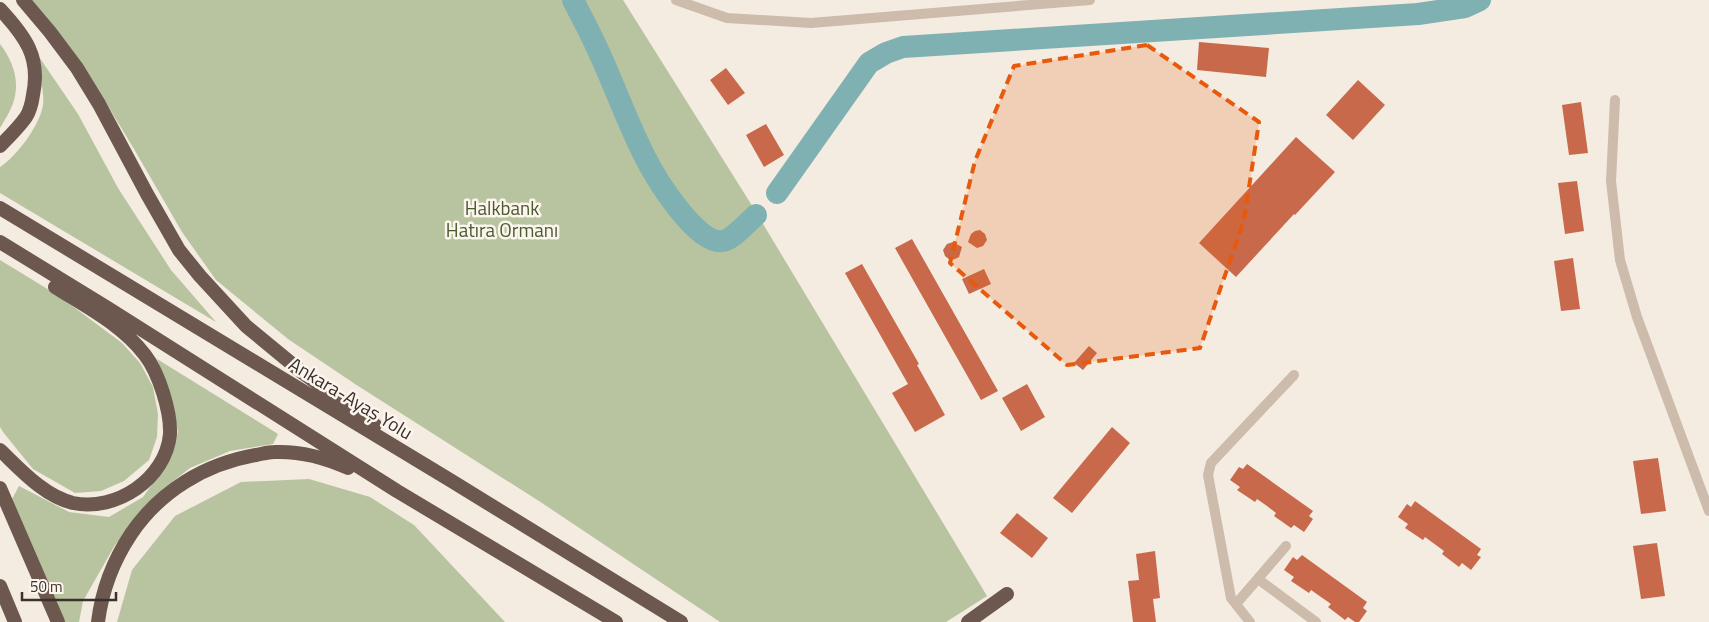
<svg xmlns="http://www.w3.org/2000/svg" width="1709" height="622" viewBox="0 0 1709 622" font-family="'Titillium Web',sans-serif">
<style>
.green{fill:#b8c4a0}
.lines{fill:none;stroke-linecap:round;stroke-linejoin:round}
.river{stroke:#7fb0b2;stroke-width:22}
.building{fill:#c8694b}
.minor{stroke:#cdbbac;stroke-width:10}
.trunk{stroke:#6c584f;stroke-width:14}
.marked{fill:#e8590c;fill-opacity:0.2;stroke:#e8590c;stroke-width:4;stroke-dasharray:10 6;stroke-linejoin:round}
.labels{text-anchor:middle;stroke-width:5;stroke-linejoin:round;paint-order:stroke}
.park-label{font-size:19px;fill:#4a5a2e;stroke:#fbf5ee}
.street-label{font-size:19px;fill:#3b302b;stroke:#fbf5ee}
</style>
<rect width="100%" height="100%" fill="#f4ebe1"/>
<path class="green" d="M 31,0 L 623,0 L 751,204 L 987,596 L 946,622 L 720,622 L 542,503 L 355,384 L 288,339 L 216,280 L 182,232 L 134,149 L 85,68 Z
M 0,44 C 11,58 19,77 15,96 C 13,107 6,118 0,128 Z
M 35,51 L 78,114 L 118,188 L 171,270 L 216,322 L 0,193 L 0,167 C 17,156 40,125 43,105 C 45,94 38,63 35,51 Z
M 0,260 L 59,296 L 122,343 L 140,363 L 153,387 L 158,414 L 157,437 L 149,460 L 124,481 L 101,491 L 75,493 L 33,469 L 3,432 L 0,427 Z
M 157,359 L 278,434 L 273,444 L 230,451 L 190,468 L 163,489 L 142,512 L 115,545 L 83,601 L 79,622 L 65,622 L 12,499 L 19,486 L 69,512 L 109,517 L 143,497 L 166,465 L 178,432 L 170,397 Z
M 309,479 L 370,497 L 414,525 L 505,622 L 117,622 L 132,570 L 175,516 L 241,482 Z"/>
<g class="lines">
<path class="river" d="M 573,0 C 581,16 590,32 597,48 C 614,84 627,122 645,157 C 655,177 697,246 723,241 C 733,239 748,222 756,215
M 777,193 L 869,63 L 886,53 L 903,47 L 1418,14 L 1465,7 L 1480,0"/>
</g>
<path class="building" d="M 1199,42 L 1269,48 L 1266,77 L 1197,70 Z
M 726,68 L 745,93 L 728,105 L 710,80 Z
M 1358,80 L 1385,105 L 1353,140 L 1326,115 Z
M 1581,102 L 1588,153 L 1569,155 L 1562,105 Z
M 766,124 L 784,155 L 764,167 L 746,135 Z
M 1296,137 L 1335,172 L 1295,215 L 1294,214 L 1236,277 L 1199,243 Z
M 1577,181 L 1584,231 L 1565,234 L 1558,183 Z
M 980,230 L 985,234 L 987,240 L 983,246 L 977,248 L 968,242 L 971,234 L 975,231 Z
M 912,239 L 998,391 L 981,400 L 895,248 Z
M 953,242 L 962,247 L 959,257 L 955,259 L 950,260 L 945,256 L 943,250 L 947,244 Z
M 1573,258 L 1580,309 L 1561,311 L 1554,261 Z
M 862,264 L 919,364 L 917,365 L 945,415 L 915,432 L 892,393 L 908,384 L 845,273 Z
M 984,269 L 991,284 L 969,294 L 962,279 Z
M 1089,346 L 1097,353 L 1083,370 L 1074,363 Z
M 1027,384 L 1045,417 L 1021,431 L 1002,398 Z
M 1112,427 L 1130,443 L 1072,513 L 1053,498 Z
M 1658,458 L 1666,511 L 1641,514 L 1633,461 Z
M 1247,464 L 1313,511 L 1309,516 L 1313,519 L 1304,532 L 1294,525 L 1291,528 L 1274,516 L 1276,513 L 1267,506 L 1257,499 L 1255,502 L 1237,490 L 1240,487 L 1230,480 L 1239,467 L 1243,469 Z
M 1415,501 L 1481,549 L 1477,555 L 1481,557 L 1471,570 L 1462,563 L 1459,567 L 1442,554 L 1444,551 L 1425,537 L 1423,540 L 1405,528 L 1408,524 L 1398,517 L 1407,504 L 1411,507 Z
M 1017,513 L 1048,538 L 1032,558 L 1000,533 Z
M 1657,543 L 1665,596 L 1641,599 L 1633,546 Z
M 1155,551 L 1160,598 L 1153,599 L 1156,622 L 1133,622 L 1128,581 L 1139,580 L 1136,554 Z
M 1302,555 L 1367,602 L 1363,608 L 1367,611 L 1359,622 L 1355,622 L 1348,617 L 1345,620 L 1328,607 L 1331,604 L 1311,590 L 1309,593 L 1291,581 L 1294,577 L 1284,570 L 1293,557 L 1297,560 Z"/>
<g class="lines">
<path class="minor" d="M 676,0 L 727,18 L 811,23 L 1090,0
M 1615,100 L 1611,181 L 1620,260 L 1637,317 L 1709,511
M 1258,579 L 1316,622
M 1236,604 L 1286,546
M 1250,622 L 1231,598 L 1208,475 L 1211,463 L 1294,375"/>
<path class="trunk" d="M 23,0 L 50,32 L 77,68 L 99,104 L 147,194 L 179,250 L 200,276 L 246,326 L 303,373 L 375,425
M 0,9 C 25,36 41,57 33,95 C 32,102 30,111 26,117 C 19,127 9,137 0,146
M 0,208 L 450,480 L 681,622
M 0,242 L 106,307 L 397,491 L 616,622
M 0,450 C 21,470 44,496 73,503 C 116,512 166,479 170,434 C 171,412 159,373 145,355 C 122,325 87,307 55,287
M 0,488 L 58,622
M 0,586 L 15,622
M 98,622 C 102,590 113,561 131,534 C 160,491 205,464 256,455 C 262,454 268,452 274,452 C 299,451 326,458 348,468
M 968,622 L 1007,594"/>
</g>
<path class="marked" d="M 1147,45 L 1259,122 L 1244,220 L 1200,348 L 1067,365 L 950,263 L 975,161 L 1014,66 Z"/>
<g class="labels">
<g class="park-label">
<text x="502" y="215">Halkbank<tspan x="502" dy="22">Hatıra Ormanı</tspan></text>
</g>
<g class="street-label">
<text transform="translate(351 398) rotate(31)" y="7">Ankara-Ayaş Yolu</text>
</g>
</g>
<path d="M22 592v8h94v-8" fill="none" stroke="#3b302b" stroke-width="2.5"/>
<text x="30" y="592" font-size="15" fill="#3b302b" stroke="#fbf5ee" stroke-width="4" paint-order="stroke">50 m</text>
</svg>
